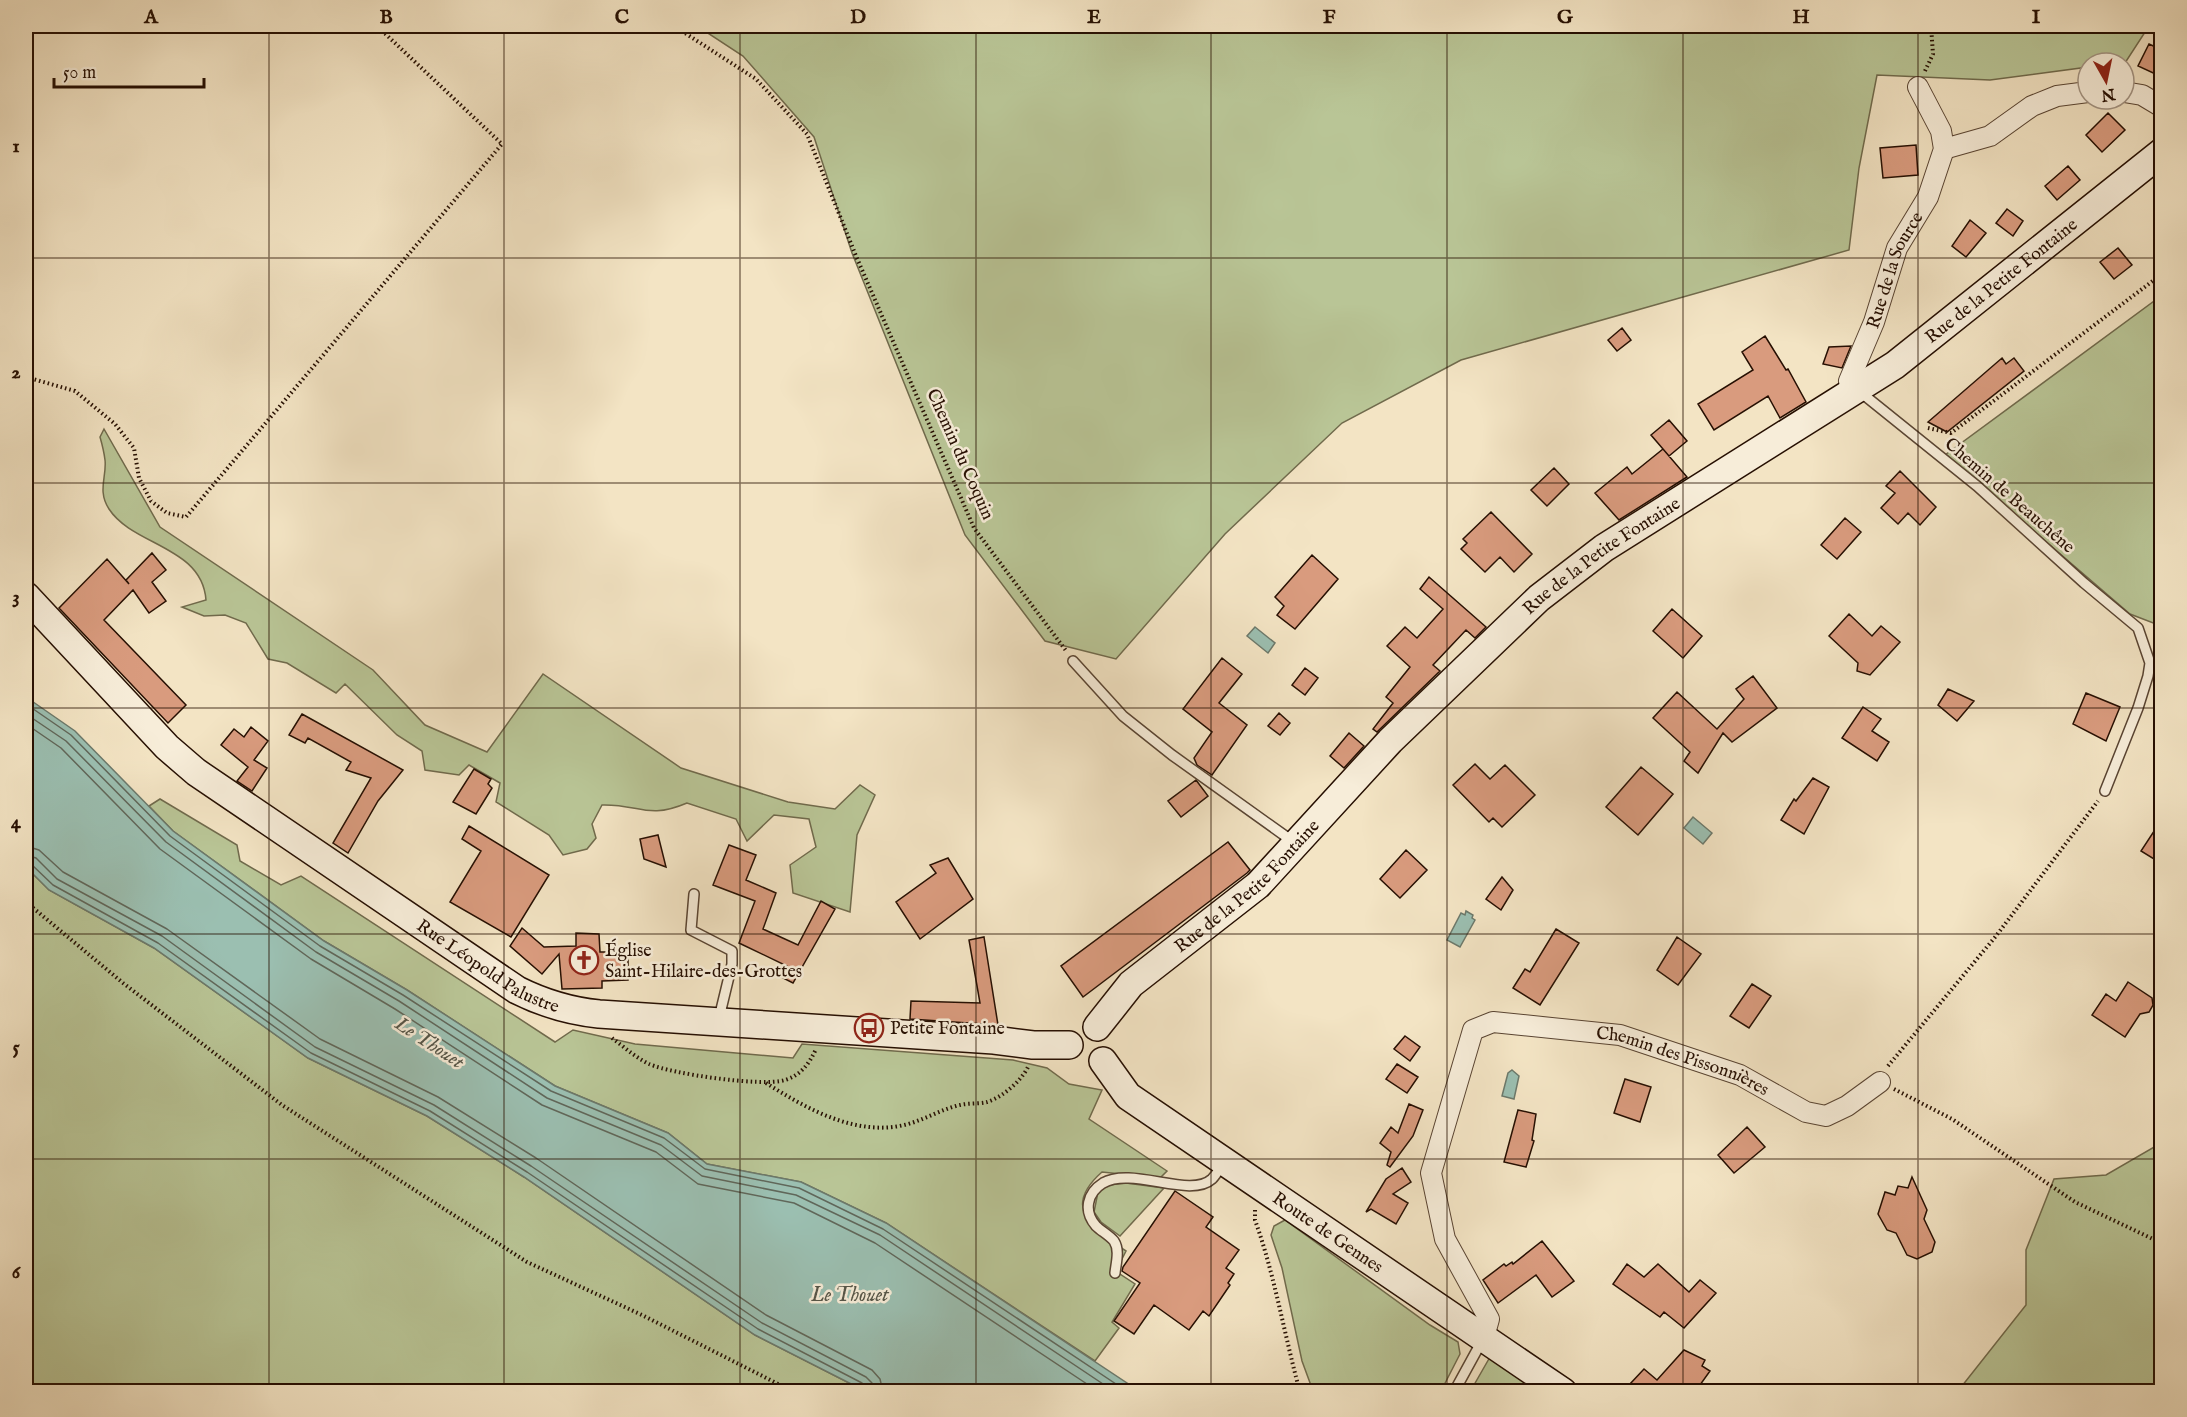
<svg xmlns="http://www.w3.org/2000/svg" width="2187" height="1417" viewBox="0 0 2187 1417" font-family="'IM FELL English',serif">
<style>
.green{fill:#b9c596;stroke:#706a4c;stroke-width:1.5}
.water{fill:#9bbfb1;stroke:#6c796b;stroke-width:1.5}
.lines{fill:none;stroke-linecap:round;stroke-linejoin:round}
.shore{stroke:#60675a;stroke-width:1.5}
.building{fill:#d99b7e;stroke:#260f02;stroke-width:1.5}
.lane-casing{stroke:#594432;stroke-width:12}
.street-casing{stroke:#594432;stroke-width:22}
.secondary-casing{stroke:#260f02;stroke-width:30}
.path{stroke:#260f02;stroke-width:4;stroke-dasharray:1.5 3;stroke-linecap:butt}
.lane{stroke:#f7edd9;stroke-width:9}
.street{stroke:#f7edd9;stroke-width:20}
.secondary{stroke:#f7edd9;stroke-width:27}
.grid{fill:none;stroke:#260f02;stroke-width:1.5;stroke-opacity:0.55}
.labels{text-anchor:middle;stroke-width:5;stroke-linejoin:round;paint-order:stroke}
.street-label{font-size:18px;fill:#260f02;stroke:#f7edd9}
.poi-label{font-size:18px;fill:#260f02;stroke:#f7edd9;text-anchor:start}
.water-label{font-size:20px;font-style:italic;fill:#555548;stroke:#f7edd9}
.neatline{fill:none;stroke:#260f02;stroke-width:2}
.grid-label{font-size:20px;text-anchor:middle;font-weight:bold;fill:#260f02}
</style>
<rect width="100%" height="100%" fill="#f3e4c4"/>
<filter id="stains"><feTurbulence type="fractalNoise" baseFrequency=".00333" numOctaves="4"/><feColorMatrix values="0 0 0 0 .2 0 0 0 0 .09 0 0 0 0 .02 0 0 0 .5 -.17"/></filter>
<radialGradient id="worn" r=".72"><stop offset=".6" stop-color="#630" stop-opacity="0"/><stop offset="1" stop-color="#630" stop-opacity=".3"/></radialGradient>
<path class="green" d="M 697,26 L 2149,26 L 2125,63 L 2088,63 L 2088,67 L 1990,80 L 1877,75 L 1859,168 L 1849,250 L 1461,360 L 1342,423 L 1225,534 L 1116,659 L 1045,641 L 965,535 L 852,253 L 814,137 L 743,56 Z
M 2161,296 L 2161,626 L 2130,614 L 1945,455 Z
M 104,429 L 160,527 L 373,670 L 425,725 L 487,752 L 543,674 L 681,768 L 788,802 L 835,809 L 860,785 L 875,795 L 857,835 L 850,912 L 793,893 L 790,865 L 816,847 L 809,819 L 774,815 L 747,841 L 736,819 L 687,803 C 647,820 640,804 602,805 L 592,824 L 596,838 L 587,849 L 563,855 L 549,835 L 496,802 L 500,783 L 469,765 L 459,775 L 425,770 L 422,751 L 397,735 L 345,684 L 336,693 L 287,663 L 268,659 L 246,623 L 225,615 L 204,616 L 182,607 L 206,600 C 202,546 133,546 109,509 C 97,491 107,476 105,460 C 104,452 102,444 100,437 Z
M 160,799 L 237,845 L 240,861 L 281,885 L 301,876 L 555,1042 L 573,1030 L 635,1044 L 793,1058 L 802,1044 L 1013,1060 L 1047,1068 L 1069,1084 L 1102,1090 L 1089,1119 L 1167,1171 L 1160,1178 L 1102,1172 C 1061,1208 1092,1229 1126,1251 L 1118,1267 L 1120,1274 L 1135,1284 L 1112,1322 L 1119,1328 L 1095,1361 L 886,1223 L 801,1182 L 707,1164 L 668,1133 L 555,1086 L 407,990 L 324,941 L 173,831 L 149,806 Z
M 26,867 L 49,890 L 154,948 L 308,1058 L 427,1116 L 524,1177 L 755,1335 L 865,1391 L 26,1391 Z
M 2161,1143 L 2161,1391 L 1958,1391 L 2026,1305 L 2026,1250 L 2054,1179 L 2106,1175 Z
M 1126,1183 L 1164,1188 L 1120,1236 L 1101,1222 L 1094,1212 L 1098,1192 L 1109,1185 Z
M 1285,1220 L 1430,1325 L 1458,1342 L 1460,1354 L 1441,1391 L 1313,1391 L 1302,1361 L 1282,1268 L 1271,1235 L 1274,1226 Z
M 1490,1357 L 1541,1392 L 1470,1392 Z"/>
<path class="water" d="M 1255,627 L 1275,643 L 1268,653 L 1247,636 Z
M 26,697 L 75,731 L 173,831 L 324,941 L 407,990 L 555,1086 L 668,1133 L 707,1164 L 801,1182 L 886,1223 L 1139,1391 L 865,1391 L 755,1335 L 524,1177 L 427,1116 L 308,1058 L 154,948 L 49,890 L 26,867 Z
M 1693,817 L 1712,833 L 1703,844 L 1684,828 Z
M 1466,911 L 1473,915 L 1472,918 L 1475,920 L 1460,947 L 1447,940 L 1461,913 L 1465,915 Z
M 1512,1070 L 1519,1076 L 1514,1099 L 1502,1096 L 1508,1073 Z"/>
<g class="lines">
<path class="shore" d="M 26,704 L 71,735 L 170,836 L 320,946 L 403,995 L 551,1091 L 664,1138 L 705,1169 L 799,1188 L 883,1229 L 1128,1392
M 26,714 L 66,741 L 166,842 L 316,952 L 399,1001 L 547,1098 L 661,1145 L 702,1176 L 796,1195 L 880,1235 L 1115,1392
M 26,724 L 61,748 L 160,849 L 311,959 L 395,1009 L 542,1105 L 656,1152 L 698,1184 L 794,1203 L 875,1243 L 1099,1392
M 26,846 L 39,850 L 63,872 L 167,929 L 320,1039 L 438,1097 L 536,1158 L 766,1315 L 872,1370 L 880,1379 L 883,1392
M 26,855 L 36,858 L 57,879 L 162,936 L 315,1047 L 434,1105 L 531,1166 L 762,1323 L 866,1377 L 872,1383 L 874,1392
M 26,863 L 31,864 L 53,885 L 158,943 L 311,1053 L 430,1111 L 527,1172 L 758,1329 L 862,1383 L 866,1392"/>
</g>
<path class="building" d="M 2149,44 L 2162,50 L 2162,77 L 2138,66 Z
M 2108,113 L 2125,130 L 2102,152 L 2086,135 Z
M 1916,145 L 1918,175 L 1883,178 L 1880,148 Z
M 2068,166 L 2080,180 L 2057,200 L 2045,186 Z
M 2007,209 L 2023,221 L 2013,236 L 1996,223 Z
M 1970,220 L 1986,233 L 1966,257 L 1952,246 Z
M 2118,248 L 2132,265 L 2114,279 L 2100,262 Z
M 1622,328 L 1631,340 L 1617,351 L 1608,340 Z
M 1765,336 L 1786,370 L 1788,369 L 1806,402 L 1780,418 L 1768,396 L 1714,430 L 1698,404 L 1753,370 L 1742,352 Z
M 1851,346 L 1842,368 L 1823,364 L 1829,347 Z
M 2002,358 L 2006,364 L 2014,358 L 2024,371 L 1947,432 L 1928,422 Z
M 1669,420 L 1687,441 L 1669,456 L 1651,435 Z
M 1663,449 L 1687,477 L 1619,520 L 1595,493 L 1627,467 L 1632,474 Z
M 1554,468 L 1569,484 L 1547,506 L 1531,490 Z
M 1900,471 L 1936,507 L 1920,525 L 1908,513 L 1898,524 L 1881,508 L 1895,493 L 1886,486 Z
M 1491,512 L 1532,554 L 1514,572 L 1500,557 L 1485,572 L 1461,549 L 1467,543 L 1463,539 Z
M 1845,518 L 1861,532 L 1837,559 L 1821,545 Z
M 152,553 L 166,570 L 152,582 L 166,601 L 149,613 L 133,590 L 104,620 L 186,705 L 168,723 L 59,608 L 107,559 L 129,584 L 126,580 Z
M 1312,555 L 1338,579 L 1295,629 L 1277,615 L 1284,606 L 1275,597 Z
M 1429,577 L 1486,627 L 1475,638 L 1466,630 L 1433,665 L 1440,671 L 1377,732 L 1373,729 L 1393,703 L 1386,697 L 1410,667 L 1387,646 L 1405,627 L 1417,638 L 1443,609 L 1420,589 Z
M 1672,609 L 1702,636 L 1683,658 L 1653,631 Z
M 1849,614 L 1872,636 L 1881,626 L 1900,642 L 1870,675 L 1857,671 L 1858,663 L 1829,636 Z
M 1222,658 L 1242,674 L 1219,703 L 1247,725 L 1212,775 L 1197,765 L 1194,758 L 1212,732 L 1183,709 Z
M 1305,668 L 1318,678 L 1305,695 L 1292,685 Z
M 1753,676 L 1777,708 L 1732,742 L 1723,733 L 1698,773 L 1684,761 L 1690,752 L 1653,718 L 1677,692 L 1717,729 L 1744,699 L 1736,689 Z
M 1948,689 L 1974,701 L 1957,721 L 1938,705 Z
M 2086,693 L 2120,707 L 2106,741 L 2073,724 Z
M 1863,707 L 1881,719 L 1872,731 L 1889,742 L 1877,761 L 1842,738 Z
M 1279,713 L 1290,723 L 1280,735 L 1268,726 Z
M 302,714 L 403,770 L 378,801 L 348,853 L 333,843 L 371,778 L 346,770 L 351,762 L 308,738 L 305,743 L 289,735 Z
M 251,727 L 268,741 L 254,760 L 267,768 L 252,791 L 237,781 L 248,767 L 221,745 L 234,729 L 244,737 Z
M 1349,733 L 1364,746 L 1344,768 L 1330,756 Z
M 1475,764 L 1490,779 L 1505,765 L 1535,795 L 1502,827 L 1493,818 L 1489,822 L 1453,785 Z
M 1641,767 L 1673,794 L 1638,835 L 1606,807 Z
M 474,769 L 491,779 L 488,784 L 492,788 L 476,814 L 453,802 Z
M 1813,778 L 1829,787 L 1804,834 L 1781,820 L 1794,799 L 1796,801 Z
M 1196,780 L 1208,796 L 1181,817 L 1168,801 Z
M 2162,819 L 2162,864 L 2141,851 Z
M 469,826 L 549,875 L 511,937 L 450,902 L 481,851 L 462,839 Z
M 658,835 L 666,867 L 644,859 L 640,839 Z
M 1228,842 L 1250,870 L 1247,873 L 1083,997 L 1061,966 Z
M 729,845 L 756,855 L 746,880 L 776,893 L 763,929 L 798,945 L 821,901 L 835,909 L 793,983 L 781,977 L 787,966 L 739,943 L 755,901 L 713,885 Z
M 1406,850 L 1427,870 L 1400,898 L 1380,879 Z
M 948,858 L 973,899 L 920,939 L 896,902 L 936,873 L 930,865 Z
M 1502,877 L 1513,890 L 1501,910 L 1486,899 Z
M 522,928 L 544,947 L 576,946 L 576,933 L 599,934 L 600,952 L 628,952 L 628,980 L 602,981 L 602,988 L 562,989 L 559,954 L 542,974 L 510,946 Z
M 1556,929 L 1579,943 L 1540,1005 L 1513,988 L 1525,969 L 1530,972 Z
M 984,937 L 998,1025 L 910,1019 L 911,1001 L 980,1003 L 969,940 Z
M 1677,937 L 1701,954 L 1678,985 L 1657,970 Z
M 2128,982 L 2152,998 L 2153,1005 L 2149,1012 L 2140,1014 L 2125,1037 L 2092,1015 L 2106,994 L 2116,1001 Z
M 1752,984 L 1771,996 L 1749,1028 L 1730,1016 Z
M 1405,1036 L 1420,1047 L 1410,1061 L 1394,1049 Z
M 1397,1064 L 1418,1077 L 1407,1093 L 1386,1079 Z
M 1625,1079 L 1651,1087 L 1640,1122 L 1614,1113 Z
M 1409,1104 L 1423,1110 L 1413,1136 L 1390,1167 L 1387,1165 L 1391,1152 L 1380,1143 L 1391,1127 L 1398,1133 Z
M 1518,1110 L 1536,1114 L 1532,1140 L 1534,1141 L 1526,1167 L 1504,1162 Z
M 1747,1127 L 1765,1147 L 1734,1173 L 1718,1155 Z
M 1402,1168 L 1411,1182 L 1393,1194 L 1408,1203 L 1396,1224 L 1371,1209 L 1366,1212 L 1386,1179 Z
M 1912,1177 L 1927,1210 L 1924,1219 L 1935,1242 L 1932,1252 L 1917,1259 L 1907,1255 L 1896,1233 L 1887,1230 L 1878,1214 L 1885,1192 L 1895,1195 L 1898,1186 L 1908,1188 Z
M 1175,1191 L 1213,1217 L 1206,1227 L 1239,1250 L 1226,1268 L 1234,1274 L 1228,1283 L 1230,1285 L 1209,1316 L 1203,1311 L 1189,1330 L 1154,1305 L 1134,1334 L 1114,1321 L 1140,1283 L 1122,1271 L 1123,1267 Z
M 1542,1241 L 1574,1281 L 1552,1297 L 1536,1275 L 1498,1303 L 1483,1280 L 1504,1264 L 1506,1266 L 1512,1262 L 1513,1264 Z
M 1627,1264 L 1644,1277 L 1658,1264 L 1689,1292 L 1700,1280 L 1716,1293 L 1684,1328 L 1664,1312 L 1660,1317 L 1613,1284 Z
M 1684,1350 L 1705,1360 L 1702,1366 L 1710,1371 L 1695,1392 L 1640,1392 L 1630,1384 L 1644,1369 L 1657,1380 Z"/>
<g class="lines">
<g class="lane-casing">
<path id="lane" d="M 1859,391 L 1977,486 L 2084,583 L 2138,628 L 2150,663 L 2148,676 L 2138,708 L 2105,791
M 1073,661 L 1123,716 L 1172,755 L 1295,843
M 694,894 L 691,930 L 732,951 L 732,964 L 719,1018
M 1115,1273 C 1116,1263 1120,1250 1114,1241 C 1109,1235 1101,1231 1096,1226 C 1083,1211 1087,1193 1103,1183 C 1132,1166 1190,1199 1212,1179 C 1216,1175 1219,1169 1223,1165
M 1454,1392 L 1483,1339"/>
</g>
<g class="street-casing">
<g id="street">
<path d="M 2124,92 L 2142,95 L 2162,107"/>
<path d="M 1944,149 L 1990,136 L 2032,106 L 2057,96 L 2088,92"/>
<path id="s1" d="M 1857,390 L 1849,381 L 1874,322 L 1897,248 L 1928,197 L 1944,149 L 1941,131 L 1918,87"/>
<path id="s2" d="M 1484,1337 L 1489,1319 L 1445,1239 L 1431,1173 L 1473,1030 L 1493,1022 L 1620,1035 L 1740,1075 L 1806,1112 L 1826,1116 L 1847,1106 L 1880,1082"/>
</g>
</g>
<g class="secondary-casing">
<g id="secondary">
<path id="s3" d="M 26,596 L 167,747 L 196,772 L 517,990 C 545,1004 569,1011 599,1014 L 994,1040 L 1033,1045 L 1069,1045"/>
<path id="s4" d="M 1097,1027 L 1131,984 L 1258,885 L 1390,741 L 1539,598 L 1604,548 L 1895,365 L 2162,152"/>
<path id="s5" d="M 1103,1061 L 1128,1096 L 1563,1392"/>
</g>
</g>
<path class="path" d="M 674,26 L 756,79 L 807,134 L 856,256 L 974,528 L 1067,652
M 1925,71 L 1933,54 L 1931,26
M 26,377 L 75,391 L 115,424 L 134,448 L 139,478 L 151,501 L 167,513 L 186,517 L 502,144 L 377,26
M 1928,428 L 1951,433 L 2162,274
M 26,902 L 123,983 L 282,1105 L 527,1262 L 642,1315 L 794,1392
M 612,1038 C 624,1047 635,1057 649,1064 C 672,1074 762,1087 785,1080 C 801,1075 809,1064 816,1049
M 1888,1066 L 1996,936 L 2098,801
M 766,1083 C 807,1109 858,1138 908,1124 C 926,1119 942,1109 960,1105 C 969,1103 979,1104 987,1102 C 1003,1097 1021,1081 1028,1067
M 1894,1089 L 1952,1119 L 2075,1202 L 2155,1240 L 2162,1241
M 1255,1210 L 1255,1220 C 1275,1276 1284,1334 1300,1392"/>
<use href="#lane" class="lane"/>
<use href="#street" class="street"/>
<use href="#secondary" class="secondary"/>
</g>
<path class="grid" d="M 269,26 L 269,1392M 504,26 L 504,1392M 740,26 L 740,1392M 976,26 L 976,1392M 1211,26 L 1211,1392M 1447,26 L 1447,1392M 1683,26 L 1683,1392M 1918,26 L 1918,1392M 26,258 L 2162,258M 26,483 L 2162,483M 26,708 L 2162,708M 26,934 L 2162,934M 26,1159 L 2162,1159"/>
<defs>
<g id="church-ring" transform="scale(1.5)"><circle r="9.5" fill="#f7edd9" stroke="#8f2418" stroke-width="1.5"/><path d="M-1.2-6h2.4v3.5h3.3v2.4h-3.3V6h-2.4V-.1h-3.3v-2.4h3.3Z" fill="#8f2418"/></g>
<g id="bus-ring" transform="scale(1.5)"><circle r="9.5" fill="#f7edd9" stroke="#8f2418" stroke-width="1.5"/><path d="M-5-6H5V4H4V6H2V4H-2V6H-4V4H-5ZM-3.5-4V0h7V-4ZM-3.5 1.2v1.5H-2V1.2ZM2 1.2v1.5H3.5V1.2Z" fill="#8f2418"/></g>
</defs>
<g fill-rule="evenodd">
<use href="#church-ring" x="584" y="960"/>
<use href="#bus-ring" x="869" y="1028"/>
</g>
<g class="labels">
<g class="street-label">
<text dy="6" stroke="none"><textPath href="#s1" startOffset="132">Rue de la Source</textPath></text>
<text dy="6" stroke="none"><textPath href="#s4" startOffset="1179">Rue de la Petite Fontaine</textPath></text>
<text transform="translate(961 454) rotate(66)" y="6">Chemin du Coquin</text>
<text transform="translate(2010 495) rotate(41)" y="6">Chemin de Beauchêne</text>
<text dy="6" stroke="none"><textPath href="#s4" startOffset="693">Rue de la Petite Fontaine</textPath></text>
<text dy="6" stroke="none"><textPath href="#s4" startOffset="207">Rue de la Petite Fontaine</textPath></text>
<text dy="6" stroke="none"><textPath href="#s3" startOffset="596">Rue Léopold Palustre</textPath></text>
<text dy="6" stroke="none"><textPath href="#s2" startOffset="543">Chemin des Pissonnières</textPath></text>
<text dy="6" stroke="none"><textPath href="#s5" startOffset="285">Route de Gennes</textPath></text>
</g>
<g class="poi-label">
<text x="605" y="956">Église<tspan x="605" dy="21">Saint-Hilaire-des-Grottes</tspan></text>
<text x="890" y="1034">Petite Fontaine</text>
</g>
<g class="water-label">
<text transform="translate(430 1042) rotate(33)" y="7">Le Thouet</text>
<text x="850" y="1301">Le Thouet</text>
</g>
</g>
<rect width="2187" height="1417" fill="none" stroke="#f3e4c4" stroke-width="66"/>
<g transform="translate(2106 81) rotate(171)"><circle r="28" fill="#f7edd9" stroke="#a39483" stroke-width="1.5"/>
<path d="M0-4.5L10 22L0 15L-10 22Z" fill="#8f2418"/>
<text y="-9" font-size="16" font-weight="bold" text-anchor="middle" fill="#260f02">N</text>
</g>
<path d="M54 78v9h150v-9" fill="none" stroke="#260f02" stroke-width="3"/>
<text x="63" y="78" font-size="18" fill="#260f02" stroke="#f7edd9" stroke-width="4.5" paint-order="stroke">50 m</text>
<rect x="33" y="33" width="2121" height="1351" class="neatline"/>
<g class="grid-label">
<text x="151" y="23">A</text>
<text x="386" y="23">B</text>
<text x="622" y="23">C</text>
<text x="858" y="23">D</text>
<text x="1094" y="23">E</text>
<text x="1329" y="23">F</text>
<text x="1565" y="23">G</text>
<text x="1801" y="23">H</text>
<text x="2036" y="23">I</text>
<text x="16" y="152">1</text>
<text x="16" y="378">2</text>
<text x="16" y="603">3</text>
<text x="16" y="828">4</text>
<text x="16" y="1053">5</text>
<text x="16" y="1278">6</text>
</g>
<rect width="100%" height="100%" filter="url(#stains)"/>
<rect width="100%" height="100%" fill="url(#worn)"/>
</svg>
